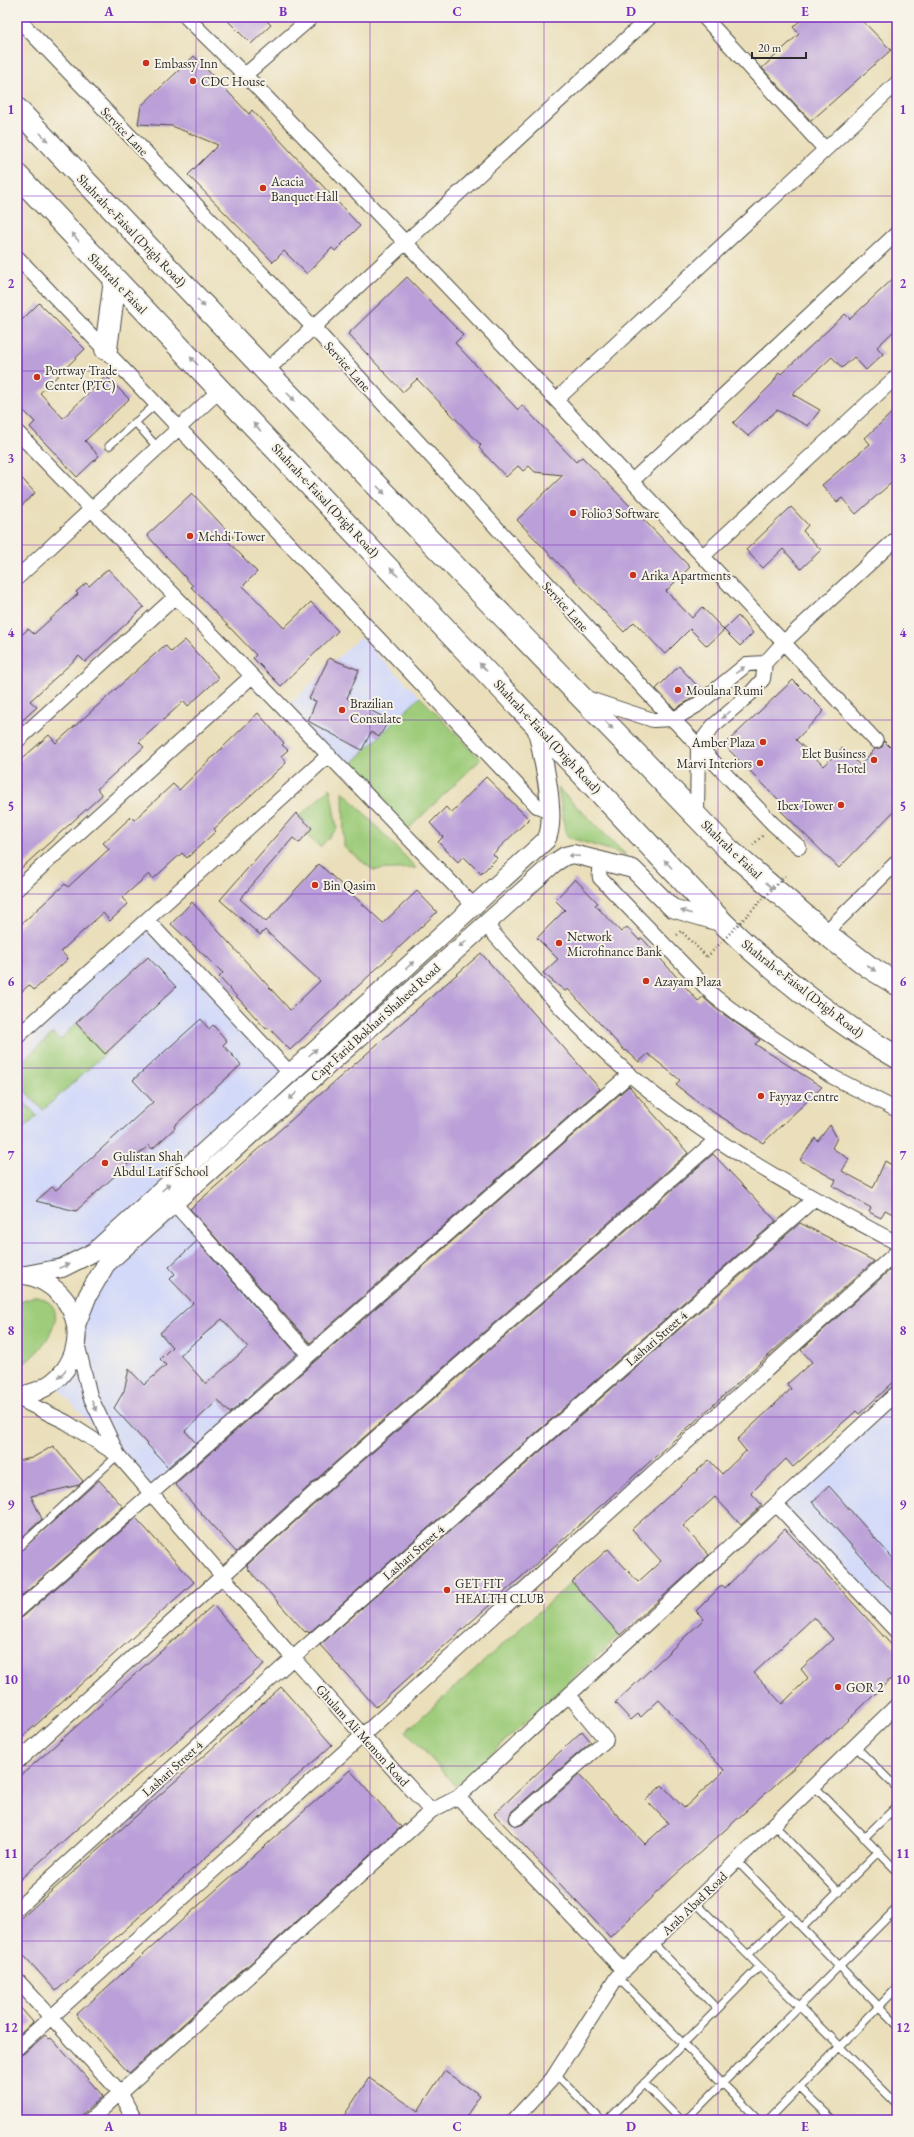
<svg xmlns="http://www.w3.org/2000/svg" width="914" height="2137" viewBox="0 0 914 2137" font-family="'EB Garamond',serif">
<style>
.built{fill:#d2d9f9}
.green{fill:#9ecc7a;stroke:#647c52}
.building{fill:#ba9fd8;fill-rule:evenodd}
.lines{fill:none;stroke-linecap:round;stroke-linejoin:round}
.service-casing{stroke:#484640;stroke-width:9}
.minor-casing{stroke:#484640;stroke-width:16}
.tertiary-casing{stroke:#484640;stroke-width:20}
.trunk-casing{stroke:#484640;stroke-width:24}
.path{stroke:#484640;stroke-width:2.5;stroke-dasharray:1 3;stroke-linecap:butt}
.service{stroke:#fff;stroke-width:7}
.minor{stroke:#fff;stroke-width:14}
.tertiary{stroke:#fff;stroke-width:18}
.trunk{stroke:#fff;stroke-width:22}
.path-bridge{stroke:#484640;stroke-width:2.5;stroke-dasharray:1 3;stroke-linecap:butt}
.oneway{fill:#a0a0a0}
.grid{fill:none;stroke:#7b2cbf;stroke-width:1;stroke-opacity:0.55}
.poi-dot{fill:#c8321e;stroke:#f7f3e8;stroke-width:1.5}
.labels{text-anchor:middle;stroke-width:4;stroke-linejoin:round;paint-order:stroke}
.poi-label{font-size:13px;fill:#2b2b2b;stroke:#f7f3e8;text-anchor:start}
.street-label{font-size:13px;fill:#2b2b2b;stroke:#f7f3e8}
.neatline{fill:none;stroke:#7b2cbf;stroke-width:1.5}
.grid-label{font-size:13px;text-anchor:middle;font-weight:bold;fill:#7b2cbf}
</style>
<rect width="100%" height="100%" fill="#f7f3e8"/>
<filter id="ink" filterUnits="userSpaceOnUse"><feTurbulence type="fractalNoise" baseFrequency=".025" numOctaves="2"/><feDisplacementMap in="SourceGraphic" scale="8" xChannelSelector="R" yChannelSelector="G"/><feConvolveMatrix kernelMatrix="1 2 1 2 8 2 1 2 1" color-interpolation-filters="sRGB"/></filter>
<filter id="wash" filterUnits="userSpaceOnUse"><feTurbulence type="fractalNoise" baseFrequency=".012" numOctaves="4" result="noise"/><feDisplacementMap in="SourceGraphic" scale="16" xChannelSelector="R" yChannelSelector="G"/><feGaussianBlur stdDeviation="0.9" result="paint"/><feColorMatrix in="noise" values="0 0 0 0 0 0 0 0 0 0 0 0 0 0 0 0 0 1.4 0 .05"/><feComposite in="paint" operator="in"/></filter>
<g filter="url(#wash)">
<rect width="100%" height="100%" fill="#eadfba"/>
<path class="built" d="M 360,637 L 420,697 L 344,771 L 284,710 Z
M 147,920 L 290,1073 L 94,1252 L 17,1275 L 17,1037 Z
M 174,1203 L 309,1355 L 152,1494 L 54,1383 L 88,1295 Z
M 897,1393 L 897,1632 L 776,1504 Z"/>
<path class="green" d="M 420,697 L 481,759 L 404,833 L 344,771 Z
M 330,788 L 337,829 L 320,847 L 306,835 L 312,828 L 300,816 Z
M 558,788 L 626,855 L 567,837 Z
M 343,791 L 416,868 L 373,870 L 344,847 Z
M 76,1023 L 105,1054 L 43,1110 L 17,1083 L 17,1066 L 53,1033 L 60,1040 Z
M 17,1095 L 37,1116 L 17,1135 Z
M 35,1297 C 80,1305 40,1356 17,1368 L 17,1303 Z
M 572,1582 L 620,1635 L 456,1786 L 406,1731 Z"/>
<g id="blocks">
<path class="building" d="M 224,17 L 263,17 L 271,25 L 251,44 Z
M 804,17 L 859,17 L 891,50 L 811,121 L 762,68 L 799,34 L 793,27 Z
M 194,56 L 249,114 L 252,110 L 360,226 L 335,251 L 332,248 L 307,274 L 284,251 L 273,262 L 188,175 L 218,145 L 172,126 L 138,124 L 141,106 Z
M 897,275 L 897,328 L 877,347 L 883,354 L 866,370 L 854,357 L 842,368 L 832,357 L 792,394 L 820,410 L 808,426 L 777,410 L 748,436 L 733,423 L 773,383 L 779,372 L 781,374 L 845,314 L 850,319 Z
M 407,277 L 463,335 L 455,343 L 518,410 L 522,405 L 576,462 L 582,457 L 690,567 L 666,591 L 692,618 L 702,607 L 724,630 L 707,646 L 690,629 L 665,654 L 634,622 L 624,632 L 517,520 L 563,475 L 535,472 L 529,466 L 523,471 L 518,466 L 506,477 L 479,448 L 481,445 L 417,379 L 403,392 L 348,334 Z
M 39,303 L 85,349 L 40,393 L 63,418 L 106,376 L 129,399 L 85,441 L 99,456 L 77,477 L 30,427 L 35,422 L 17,404 L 17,325 Z
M 897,408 L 897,478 L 856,514 L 842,498 L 837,502 L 822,485 L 870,444 L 865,438 Z
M 17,473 L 35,493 L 17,510 Z
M 192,493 L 233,537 L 228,541 L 257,572 L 243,586 L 284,628 L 311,602 L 338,631 L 281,686 L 253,658 L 256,655 L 191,587 L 193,586 L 147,535 Z
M 791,507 L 808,525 L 803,531 L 821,550 L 801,569 L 783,549 L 763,568 L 746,550 Z
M 108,569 L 144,607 L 85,662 L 79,656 L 30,701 L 37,707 L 17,725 L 17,639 L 28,629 L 34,634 L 78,594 L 76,592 L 86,583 L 89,586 Z
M 738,616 L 753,633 L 740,646 L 724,630 Z
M 185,640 L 219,678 L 188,706 L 184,701 L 139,742 L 144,747 L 97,789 L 102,795 L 17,872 L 17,763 L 49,735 L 56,743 L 165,645 L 171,652 Z
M 329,658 L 359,670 L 347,698 L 389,720 L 379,737 L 371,732 L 362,750 L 308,721 L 316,701 L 309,699 Z
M 679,666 L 701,690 L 691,699 L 675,709 L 656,689 Z
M 793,680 L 824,711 L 796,740 L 824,766 L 842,748 L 860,765 L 875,749 L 882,747 L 884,741 L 897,754 L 897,808 L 839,868 L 780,810 L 785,806 L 724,745 Z
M 258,713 L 284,743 L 282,745 L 288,750 L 281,756 L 286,763 L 214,829 L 216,831 L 187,858 L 182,853 L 153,879 L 149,874 L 122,898 L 128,904 L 110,921 L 103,913 L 61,951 L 68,959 L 34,990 L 29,985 L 17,996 L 17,928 L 65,884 L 68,887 L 109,849 L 103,843 L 131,817 L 134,820 L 173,784 L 179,790 Z
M 486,777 L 529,819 L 493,854 L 497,858 L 481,874 L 463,856 L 458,862 L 438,842 L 443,837 L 430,823 L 446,807 L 451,813 Z
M 296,813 L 312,828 L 299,843 L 293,838 L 240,899 L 266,922 L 319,864 L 383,923 L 417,891 L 437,912 L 290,1050 L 268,1027 L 266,1029 L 219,977 L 223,973 L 171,924 L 192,902 L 290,1010 L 320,981 L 265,930 L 260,935 L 220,900 Z
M 575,879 L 598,903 L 595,905 L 621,932 L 627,927 L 639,940 L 642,938 L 698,1001 L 703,997 L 715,1008 L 760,1040 L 755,1044 L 822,1087 L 763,1143 L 702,1105 L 676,1085 L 680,1080 L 648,1054 L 639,1062 L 626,1050 L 625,1051 L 568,989 L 565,991 L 543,973 L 558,959 L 537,938 L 565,910 L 555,900 Z
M 481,953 L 600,1089 L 310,1343 L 190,1209 Z
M 148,957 L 176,987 L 105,1054 L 76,1023 Z
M 201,1019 L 209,1029 L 213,1025 L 227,1041 L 223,1045 L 241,1065 L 174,1126 L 175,1128 L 152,1149 L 149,1145 L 76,1211 L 36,1201 L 52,1187 L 56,1190 L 153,1102 L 133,1080 Z
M 629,1086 L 688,1153 L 338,1460 L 236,1552 L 175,1484 Z
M 830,1125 L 837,1138 L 832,1148 L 849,1159 L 842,1171 L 873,1188 L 885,1161 L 897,1168 L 897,1216 L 885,1210 L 881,1218 L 869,1212 L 871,1208 L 833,1186 L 836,1180 L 800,1160 L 815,1138 L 818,1141 Z
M 713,1154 L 776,1221 L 309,1633 L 307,1631 L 305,1632 L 248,1569 L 247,1565 L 350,1472 Z
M 800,1223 L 874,1261 L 376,1707 L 320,1645 Z
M 197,1241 L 297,1354 L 230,1413 L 218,1400 L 185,1431 L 196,1443 L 168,1467 L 114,1408 L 124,1391 L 129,1369 L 144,1385 L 166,1365 L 160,1359 L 172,1347 L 160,1333 L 193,1303 L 170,1279 L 175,1274 L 169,1267 ZM 222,1319 L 248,1347 L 206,1384 L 180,1355 Z
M 890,1270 L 897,1273 L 897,1379 L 859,1414 L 856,1411 L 793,1467 L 786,1459 L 751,1493 L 762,1505 L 741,1525 L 715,1497 L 683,1526 L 709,1555 L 620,1635 L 572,1582 L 608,1549 L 638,1582 L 661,1561 L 632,1529 L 709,1460 L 722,1474 L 746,1451 L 737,1440 L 791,1389 L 787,1384 L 812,1362 L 801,1350 Z
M 53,1446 L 83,1481 L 79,1485 L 31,1496 L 42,1519 L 17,1542 L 17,1461 L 32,1458 Z
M 99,1480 L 123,1507 L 17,1600 L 17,1554 Z
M 829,1486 L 897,1563 L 897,1596 L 812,1502 Z
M 136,1518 L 194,1582 L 17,1742 L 17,1619 L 23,1617 Z
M 785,1529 L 897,1651 L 897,1673 L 828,1739 L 827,1738 L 673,1877 L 610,1937 L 494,1814 L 582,1731 L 591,1742 L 511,1812 L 509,1819 L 511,1824 L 518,1826 L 523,1824 L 579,1775 L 645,1844 L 668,1823 L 646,1800 L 662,1785 L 684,1808 L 723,1772 L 724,1770 L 659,1700 L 641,1717 L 638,1714 L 631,1720 L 615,1703 L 704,1619 L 696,1611 L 722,1585 L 725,1588 ZM 814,1617 L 833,1639 L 801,1669 L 808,1678 L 782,1704 L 754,1673 Z
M 213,1605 L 264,1664 L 17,1882 L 17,1779 Z
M 281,1687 L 332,1745 L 56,1991 L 17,1948 L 17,1922 Z
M 350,1770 L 401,1827 L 129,2073 L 76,2015 Z
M 17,2004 L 33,2022 L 17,2037 Z
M 45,2035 L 49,2039 L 51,2038 L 103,2096 L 76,2120 L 17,2120 L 17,2056 L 23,2054 Z
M 444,2071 L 480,2095 L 464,2120 L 341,2120 L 369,2078 L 418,2111 Z"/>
</g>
</g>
<g filter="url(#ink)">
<use href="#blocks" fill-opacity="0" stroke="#484640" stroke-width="1"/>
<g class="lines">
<g class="service-casing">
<path id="service" d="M 135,422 L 158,448
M 109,446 L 157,403
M 17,1549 L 118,1455
M 855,1746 L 897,1788
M 814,1786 L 897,1871
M 774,1825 L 839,1892
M 864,1838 L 897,1806
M 737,1861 L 897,2025
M 695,1902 L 897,2104
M 803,1927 L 878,1852
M 653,1943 L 717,2009
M 748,1955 L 790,1914
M 617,1977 L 759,2120
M 556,2074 L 601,2120
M 644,2083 L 680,2120
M 800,2088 L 833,2120
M 608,2120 L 759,1967
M 686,2120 L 897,1908
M 768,2120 L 897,1988"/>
</g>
<g class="minor-casing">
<path id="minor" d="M 186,17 L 245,75 L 556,400 L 876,741
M 704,17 L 825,149
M 17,18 L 313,327 L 644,689 L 773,824 L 799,847
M 245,75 L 312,17
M 17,257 L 537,806 L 550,811
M 266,371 L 650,17
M 556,400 L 897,83
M 17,432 L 475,907
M 632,481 L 897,233
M 703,556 L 897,376
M 17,578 L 221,389
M 586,698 L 653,720 L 674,719 L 696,706 L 747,664 L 765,663
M 17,741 L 175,597
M 697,815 L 698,746 L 713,726 L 750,694 L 763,679 L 765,663 L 783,643 L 897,538
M 600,860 L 599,871 L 600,878 L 714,996 L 740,1016 L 831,1076 L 897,1110
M 17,889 L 251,677
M 147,920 L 290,1073
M 485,924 C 531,976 577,1028 629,1074 C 710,1143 804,1194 897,1243
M 825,933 L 897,862
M 17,1037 L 329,755
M 174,1203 L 309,1355
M 77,1343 L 90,1396 L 118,1455 L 293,1658 L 431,1811 L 458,1797 L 624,1971
M 17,1398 L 66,1422 L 116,1454
M 776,1504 L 897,1632
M 17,1611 L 630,1074
M 17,1762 L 344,1466 L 716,1140
M 458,1797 L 897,1393
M 517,1818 L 606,1740 L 569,1695
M 17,1909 L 293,1658 L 814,1199
M 17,1980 L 120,2092 L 135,2120
M 17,2048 L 897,1252
M 90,2120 L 431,1811
M 514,2120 L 552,2079 L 617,1977 L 897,1705"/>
</g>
<g class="tertiary-casing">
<path id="tertiary" d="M 26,1275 L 62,1268 L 94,1252 L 546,840 C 559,819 540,746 535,721
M 76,1325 L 88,1295 L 106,1264 L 554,863 L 565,856 L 573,854 L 633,869 L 672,908 L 723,923
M 17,1396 C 74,1391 99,1323 52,1287 C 44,1281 34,1276 24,1275"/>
</g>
<g class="trunk-casing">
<path id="trunk" d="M 17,109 L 266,371 L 729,850 L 825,933 L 869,967 L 897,984
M 17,175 L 723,923 C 771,970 838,1024 897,1057
M 106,349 L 115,280"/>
</g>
<path class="path" d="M 753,845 L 763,835
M 677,935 L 681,931 L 707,957"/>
<use href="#service" class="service"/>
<use href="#minor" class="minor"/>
<use href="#tertiary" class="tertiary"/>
<use href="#trunk" class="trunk"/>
<path class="path-bridge" d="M 707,957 L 785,876"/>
</g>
<defs><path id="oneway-solid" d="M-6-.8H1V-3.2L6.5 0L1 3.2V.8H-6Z"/></defs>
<g class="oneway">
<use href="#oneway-solid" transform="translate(44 137) rotate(46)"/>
<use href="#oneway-solid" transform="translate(75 237) rotate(-133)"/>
<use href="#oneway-solid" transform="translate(201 303) rotate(46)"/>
<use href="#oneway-solid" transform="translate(194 361) rotate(-134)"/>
<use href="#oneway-solid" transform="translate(291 397) rotate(46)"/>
<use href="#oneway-solid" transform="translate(257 427) rotate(-133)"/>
<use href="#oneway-solid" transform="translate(381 490) rotate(46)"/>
<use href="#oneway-solid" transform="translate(394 572) rotate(-133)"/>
<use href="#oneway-solid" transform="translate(483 667) rotate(-133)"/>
<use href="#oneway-solid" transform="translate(740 670) rotate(-36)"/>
<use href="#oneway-solid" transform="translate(726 715) rotate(140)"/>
<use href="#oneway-solid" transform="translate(609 725) rotate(46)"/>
<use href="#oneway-solid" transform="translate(574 856) rotate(-178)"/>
<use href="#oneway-solid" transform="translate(668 864) rotate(-133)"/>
<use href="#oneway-solid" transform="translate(770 886) rotate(41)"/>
<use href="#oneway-solid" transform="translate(686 912) rotate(-164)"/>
<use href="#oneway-solid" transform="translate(463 944) rotate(138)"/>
<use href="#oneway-solid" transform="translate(410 965) rotate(-42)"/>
<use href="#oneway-solid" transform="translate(871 968) rotate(34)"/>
<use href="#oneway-solid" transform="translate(313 1052) rotate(-42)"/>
<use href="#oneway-solid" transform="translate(293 1096) rotate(138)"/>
<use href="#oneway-solid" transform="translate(166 1187) rotate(-42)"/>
<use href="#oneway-solid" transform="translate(64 1266) rotate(-21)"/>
<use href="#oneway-solid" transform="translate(62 1374) rotate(131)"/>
<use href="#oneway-solid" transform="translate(94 1406) rotate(67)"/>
</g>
</g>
<path class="grid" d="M 196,17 L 196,2120M 370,17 L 370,2120M 544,17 L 544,2120M 718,17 L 718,2120M 17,196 L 897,196M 17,371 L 897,371M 17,545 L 897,545M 17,720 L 897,720M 17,894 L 897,894M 17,1068 L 897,1068M 17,1243 L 897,1243M 17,1417 L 897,1417M 17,1592 L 897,1592M 17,1766 L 897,1766M 17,1941 L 897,1941"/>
<g class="poi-dot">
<circle cx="146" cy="63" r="4"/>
<circle cx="193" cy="81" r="4"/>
<circle cx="263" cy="188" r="4"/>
<circle cx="37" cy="377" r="4"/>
<circle cx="573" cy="513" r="4"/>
<circle cx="190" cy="536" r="4"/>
<circle cx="633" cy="575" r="4"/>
<circle cx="678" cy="690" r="4"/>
<circle cx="342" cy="710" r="4"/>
<circle cx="763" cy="742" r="4"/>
<circle cx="874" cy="760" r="4"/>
<circle cx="760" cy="763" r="4"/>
<circle cx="841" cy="805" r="4"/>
<circle cx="315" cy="885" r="4"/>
<circle cx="559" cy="943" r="4"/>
<circle cx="646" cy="981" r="4"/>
<circle cx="761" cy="1096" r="4"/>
<circle cx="105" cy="1163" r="4"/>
<circle cx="447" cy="1590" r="4"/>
<circle cx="838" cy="1687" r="4"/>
</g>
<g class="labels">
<g class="poi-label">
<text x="154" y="68">Embassy Inn</text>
<text x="201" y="86">CDC House</text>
<text x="271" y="186">Acacia<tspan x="271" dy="15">Banquet Hall</tspan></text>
<text x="45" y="375">Portway Trade<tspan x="45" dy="15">Center (PTC)</tspan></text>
<text x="581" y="518">Folio3 Software</text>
<text x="198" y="541">Mehdi Tower</text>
<text x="641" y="580">Arika Apartments</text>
<text x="686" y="695">Moulana Rumi</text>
<text x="350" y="708">Brazilian<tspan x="350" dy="15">Consulate</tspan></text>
<text x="755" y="747" text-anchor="end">Amber Plaza</text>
<text x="866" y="758" text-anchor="end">Elet Business<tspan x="866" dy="15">Hotel</tspan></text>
<text x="752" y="768" text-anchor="end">Marvi Interiors</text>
<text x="833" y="810" text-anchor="end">Ibex Tower</text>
<text x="323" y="890">Bin Qasim</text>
<text x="567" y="941">Network<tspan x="567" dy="15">Microfinance Bank</tspan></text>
<text x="654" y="986">Azayam Plaza</text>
<text x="769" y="1101">Fayyaz Centre</text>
<text x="113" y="1161">Gulistan Shah<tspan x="113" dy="15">Abdul Latif School</tspan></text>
<text x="455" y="1588">GET FIT<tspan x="455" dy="15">HEALTH CLUB</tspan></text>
<text x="846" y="1692">GOR 2</text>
</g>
<g class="street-label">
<text transform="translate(125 131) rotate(46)" y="5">Service Lane</text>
<text transform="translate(132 230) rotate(46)" y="5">Shahrah-e-Faisal (Drigh Road)</text>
<text transform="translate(118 283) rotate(46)" y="5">Shahrah e Faisal</text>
<text transform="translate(348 366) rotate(48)" y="5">Service Lane</text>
<text transform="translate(326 500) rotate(47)" y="5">Shahrah-e-Faisal (Drigh Road)</text>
<text transform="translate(566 606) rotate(48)" y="5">Service Lane</text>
<text transform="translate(548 736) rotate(47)" y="5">Shahrah-e-Faisal (Drigh Road)</text>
<text transform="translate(732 849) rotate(44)" y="5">Shahrah e Faisal</text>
<text transform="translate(803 988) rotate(38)" y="5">Shahrah-e-Faisal (Drigh Road)</text>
<text transform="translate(375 1022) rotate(-42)" y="5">Capt Farid Bokhari Shaheed Road</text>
<text transform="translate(656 1338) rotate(-41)" y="5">Lashari Street 4</text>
<text transform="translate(413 1552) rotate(-41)" y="5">Lashari Street 4</text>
<text transform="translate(363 1735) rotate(48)" y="5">Ghulam Ali Memon Road</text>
<text transform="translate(172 1768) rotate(-42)" y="5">Lashari Street 4</text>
<text transform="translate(694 1903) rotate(-44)" y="5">Arab Abad Road</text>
</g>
</g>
<rect width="914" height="2137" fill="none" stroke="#f7f3e8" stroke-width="44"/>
<path d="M752 52v6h54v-6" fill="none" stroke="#2b2b2b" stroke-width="2"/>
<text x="758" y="52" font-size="12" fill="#2b2b2b" stroke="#f7f3e8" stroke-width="3" paint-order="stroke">20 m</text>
<rect x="22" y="22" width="870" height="2093" class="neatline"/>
<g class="grid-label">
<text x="109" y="16">A</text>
<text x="283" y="16">B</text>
<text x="457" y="16">C</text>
<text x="631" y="16">D</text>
<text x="805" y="16">E</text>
<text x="11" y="114">1</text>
<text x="903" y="114">1</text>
<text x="11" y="288">2</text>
<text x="903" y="288">2</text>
<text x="11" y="463">3</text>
<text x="903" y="463">3</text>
<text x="11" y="637">4</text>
<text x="903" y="637">4</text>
<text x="11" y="811">5</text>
<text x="903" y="811">5</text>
<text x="11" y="986">6</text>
<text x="903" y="986">6</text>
<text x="11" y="1160">7</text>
<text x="903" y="1160">7</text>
<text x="11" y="1335">8</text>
<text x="903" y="1335">8</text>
<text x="11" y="1509">9</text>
<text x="903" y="1509">9</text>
<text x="11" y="1684">10</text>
<text x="903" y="1684">10</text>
<text x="11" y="1858">11</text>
<text x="903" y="1858">11</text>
<text x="11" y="2032">12</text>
<text x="903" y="2032">12</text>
<text x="109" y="2131">A</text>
<text x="283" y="2131">B</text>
<text x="457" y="2131">C</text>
<text x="631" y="2131">D</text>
<text x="805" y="2131">E</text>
</g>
</svg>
